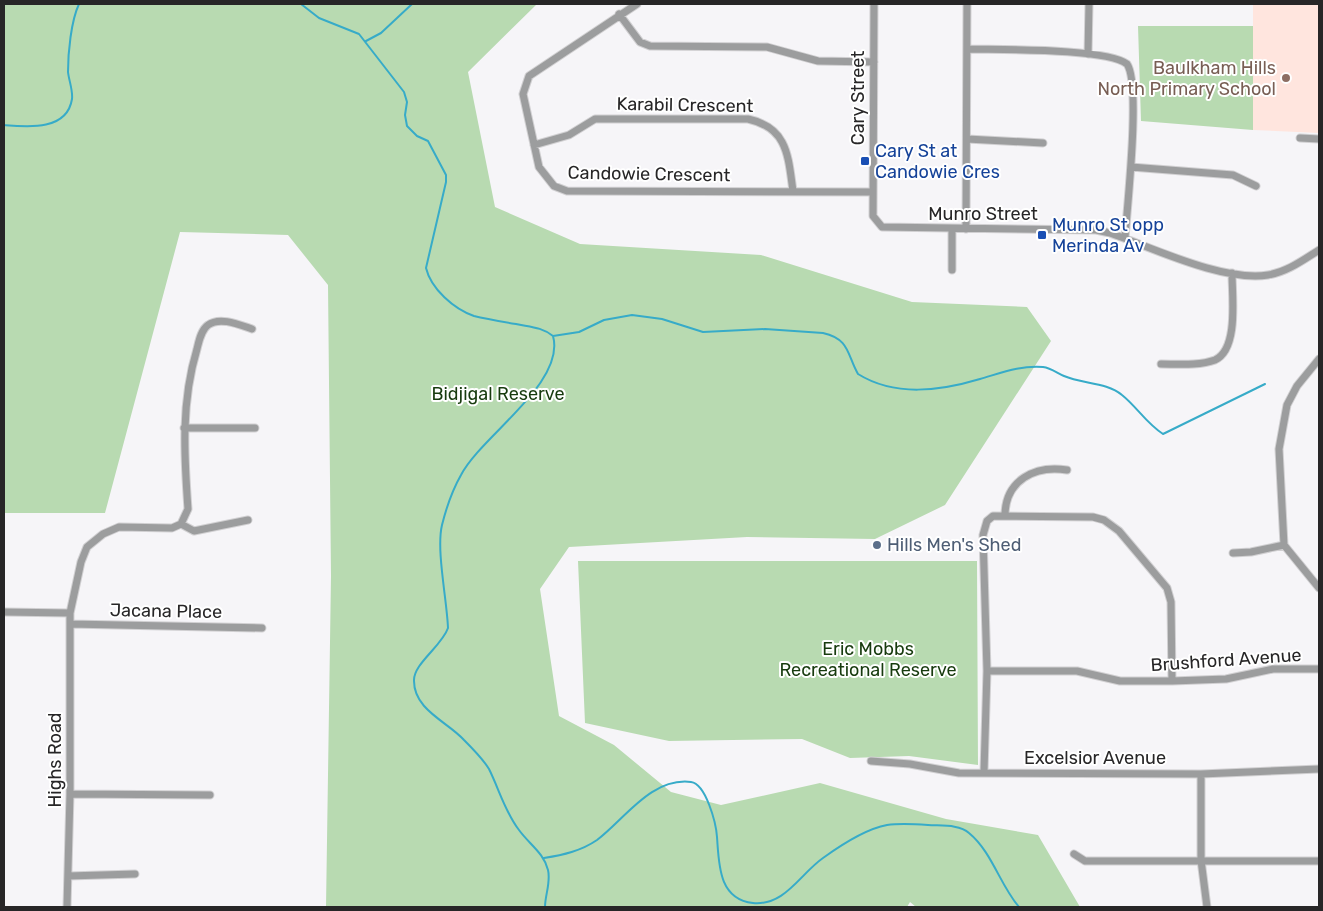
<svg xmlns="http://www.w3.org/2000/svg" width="1323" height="911" viewBox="0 0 1323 911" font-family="Rubik,sans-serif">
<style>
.education{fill:#ffe5de}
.green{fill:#b8dab1}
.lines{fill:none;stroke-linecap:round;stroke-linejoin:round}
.stream{stroke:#37abc8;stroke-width:2}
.minor-casing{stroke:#d1d0d2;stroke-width:9}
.minor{stroke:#9c9d9e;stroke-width:7}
.education-dot{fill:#8d6e63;stroke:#fff;stroke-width:2}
.transit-dot{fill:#1a4fb4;stroke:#fff;stroke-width:2}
.service-dot{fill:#5c6f8a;stroke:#fff;stroke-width:2}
.labels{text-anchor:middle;stroke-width:4;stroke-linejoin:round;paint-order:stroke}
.education-label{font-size:18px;fill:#785e54;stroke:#fff;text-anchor:end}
.street-label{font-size:18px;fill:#272627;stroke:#fff}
.transit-label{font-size:18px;fill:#164399;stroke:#fff;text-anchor:start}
.park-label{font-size:18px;fill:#173b0e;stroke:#fff}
.service-label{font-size:18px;fill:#4e5e75;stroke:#fff;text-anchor:start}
</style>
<rect width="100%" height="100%" fill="#f6f5f8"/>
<path class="education" d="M 1253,4 L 1319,4 L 1319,133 L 1253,130 Z"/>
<path class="green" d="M 4,4 L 537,4 L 468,72 L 495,207 L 580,244 L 761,255 L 912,302 L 1027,307 L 1051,341 L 945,505 L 875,539 L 747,537 L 569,547 L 540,589 L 559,716 L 614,745 L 671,792 L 721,805 L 820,783 L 946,819 L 1038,835 L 1080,907 L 916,907 L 910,902 L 907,907 L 326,907 L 331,576 L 328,285 L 288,235 L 180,232 L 105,513 L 4,513 Z
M 1138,26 L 1253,26 L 1253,130 L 1141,121 Z
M 578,561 L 977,561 L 978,765 L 909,756 L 850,758 L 802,739 L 669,741 L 585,723 Z"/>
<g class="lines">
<path class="stream" d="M 301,4 L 319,18 L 359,34 L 404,92 L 407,102 L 405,115 L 407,126 L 417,136 L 428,141 L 446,175 L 446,182 L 426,268 C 431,289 454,309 474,316 C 486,319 504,322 516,324 C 530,327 542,327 553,336 C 566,383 481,436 461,475 C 453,489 446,509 442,525 C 436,550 447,600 448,628 C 442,646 413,664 414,681 C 414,710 448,722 464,740 C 472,748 483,759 489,769 C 499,789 505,812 519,830 C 529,844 544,853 548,870 C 551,882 545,895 545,907
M 366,41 L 381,33 L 412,4
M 4,125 C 28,127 67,131 72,99 C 73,90 69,81 68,72 C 68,53 71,21 79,4
M 553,336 L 579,332 L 604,320 L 632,315 L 662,319 L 703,332 L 765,329 L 823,333 C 850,339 847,355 858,374 C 895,397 940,391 980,379 C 1001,373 1021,365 1043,367 C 1051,368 1057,373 1064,376 C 1082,384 1107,382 1122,395 C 1137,407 1146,423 1163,434 L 1265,384
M 544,858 C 563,855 581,851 597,840 C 624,820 651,777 691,782 C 706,784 716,823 717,837 C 719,863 718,899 753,903 C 785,906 800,874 823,858 C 841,845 865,829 887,825 C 900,823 915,824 928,825 C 941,826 959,824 969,833 C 992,852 1000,885 1019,907"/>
<g class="minor-casing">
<path id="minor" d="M 637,4 L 529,76 L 523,94 L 539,167 L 554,186 L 567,191 L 872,192
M 874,4 L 873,216 L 882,227 L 1096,230 L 1110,233 C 1153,248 1223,282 1268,275 C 1287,272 1303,260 1319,250
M 619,14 L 640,42 L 650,46 L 767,47 L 818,61 L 874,62
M 967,49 C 997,50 1107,48 1127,64 C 1141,84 1127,208 1125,238
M 1088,54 L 1089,4
M 1300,138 L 1319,139
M 967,139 L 1043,143
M 534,145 L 569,135 L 595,119 L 748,119 C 788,128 788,156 793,191
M 1131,167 L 1233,175 L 1256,186
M 952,229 L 952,270
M 966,229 L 967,4
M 1319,359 L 1297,386 L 1287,405 L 1279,449 L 1284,545 L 1319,588
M 1161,364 C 1177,364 1199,366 1215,360 C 1239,349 1232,296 1232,273
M 184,428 L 255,428
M 1005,516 C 1005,480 1035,465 1067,470
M 181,524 L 194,531 L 248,520
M 1233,553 L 1251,552 L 1284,545
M 4,612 L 70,613
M 70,624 L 262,628
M 987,671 L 1077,671 L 1120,681 L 1172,681 L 1226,679 L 1273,669 L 1319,669
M 871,761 L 910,764 L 959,773 L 1201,774 L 1319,769
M 984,772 L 987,671 L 983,535 L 987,521 L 993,516 L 1093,517 L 1104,520 L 1119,531 L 1167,588 L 1171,602 L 1172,681
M 1201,774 L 1201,860 L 1207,907
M 70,794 L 210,795
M 1074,854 L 1085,861 L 1319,861
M 68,876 L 135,874
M 67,907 L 70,794 L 70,613 L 81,562 L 87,547 L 103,534 L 119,527 L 172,528 L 181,524 L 188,509 C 184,454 181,402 197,349 C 199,341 201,330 208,325 C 220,316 240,325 252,329"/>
</g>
<use href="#minor" class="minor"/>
</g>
<circle class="education-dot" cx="1286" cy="78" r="5"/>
<g class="transit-dot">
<rect x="860" y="156" width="10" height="10" rx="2.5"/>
<rect x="1037" y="230" width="10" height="10" rx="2.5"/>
</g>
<circle class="service-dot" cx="877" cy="545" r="5"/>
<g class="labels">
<g class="education-label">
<text x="1276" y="74">Baulkham Hills<tspan x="1276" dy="21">North Primary School</tspan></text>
</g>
<g class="street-label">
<text transform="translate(858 98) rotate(-90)" y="6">Cary Street</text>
<text transform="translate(685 105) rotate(1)" y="6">Karabil Crescent</text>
<text transform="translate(649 174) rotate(1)" y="6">Candowie Crescent</text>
<text x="983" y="220">Munro Street</text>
<text transform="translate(166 611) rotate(1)" y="6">Jacana Place</text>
<text transform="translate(1226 660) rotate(-4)" y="6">Brushford Avenue</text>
<text x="1095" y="764">Excelsior Avenue</text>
<text transform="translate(55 760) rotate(-90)" y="6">Highs Road</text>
</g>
<g class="transit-label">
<text x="875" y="157">Cary St at<tspan x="875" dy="21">Candowie Cres</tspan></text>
<text x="1052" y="231">Munro St opp<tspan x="1052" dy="21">Merinda Av</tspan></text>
</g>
<g class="park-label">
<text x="498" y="400">Bidjigal Reserve</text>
<text x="868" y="655">Eric Mobbs<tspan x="868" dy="21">Recreational Reserve</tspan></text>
</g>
<g class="service-label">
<text x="887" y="551">Hills Men's Shed</text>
</g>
</g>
<rect width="1323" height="911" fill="none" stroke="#272627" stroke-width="10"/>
</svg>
